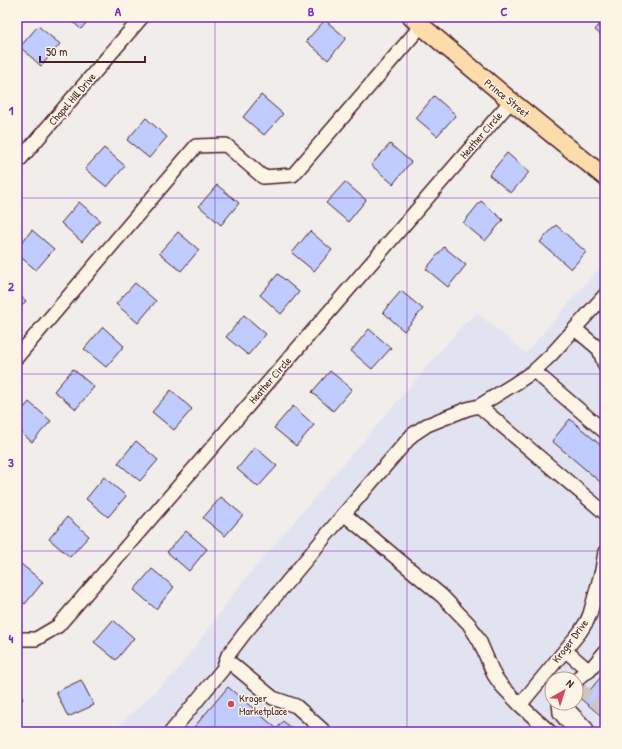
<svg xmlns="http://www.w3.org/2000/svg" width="622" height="749" viewBox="0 0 622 749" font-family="'Patrick Hand',sans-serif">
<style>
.built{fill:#e2e3f0;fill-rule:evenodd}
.building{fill:#c0ccfd;stroke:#4a1f2b}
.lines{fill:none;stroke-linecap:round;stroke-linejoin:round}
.minor-tunnel{stroke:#cfc4c4;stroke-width:13;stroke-dasharray:13 6;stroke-linecap:butt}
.minor-casing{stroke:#4a1f2b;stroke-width:16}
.major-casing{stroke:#4a1f2b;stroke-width:20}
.minor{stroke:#fcf5e5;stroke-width:13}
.major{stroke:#fddcac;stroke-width:17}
.grid{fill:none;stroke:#7b2cbf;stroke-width:1;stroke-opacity:0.55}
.poi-dot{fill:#d1495b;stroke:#fcf5e5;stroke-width:1.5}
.labels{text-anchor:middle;stroke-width:3;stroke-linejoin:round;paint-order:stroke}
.street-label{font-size:11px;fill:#4a1f2b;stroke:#fcf5e5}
.poi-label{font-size:11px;fill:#4a1f2b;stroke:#fcf5e5;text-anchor:start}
.neatline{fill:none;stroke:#7b2cbf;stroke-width:1.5}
.grid-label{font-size:13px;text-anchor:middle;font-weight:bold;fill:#7b2cbf}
</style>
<rect width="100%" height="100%" fill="#f0edea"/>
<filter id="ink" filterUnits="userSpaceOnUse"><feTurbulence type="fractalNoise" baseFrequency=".025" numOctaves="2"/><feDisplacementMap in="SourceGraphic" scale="8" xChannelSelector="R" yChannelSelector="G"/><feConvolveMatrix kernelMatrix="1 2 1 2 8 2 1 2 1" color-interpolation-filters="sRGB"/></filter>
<g filter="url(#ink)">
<path class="built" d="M 605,261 L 605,732 L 113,732 L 119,725 L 176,672 L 244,580 L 462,326 L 477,313 L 526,353 ZM 552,679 L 576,679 L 576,703 L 552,703 Z"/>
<path class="building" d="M 67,17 L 91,17 L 81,29 Z
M 605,18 L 605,38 L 595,30 Z
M 325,20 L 346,38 L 328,60 L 306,41 Z
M 38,26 L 60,44 L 41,66 L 20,47 Z
M 261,95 L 283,114 L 264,135 L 243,117 Z
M 434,96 L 456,115 L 437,136 L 416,118 Z
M 146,118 L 167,137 L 149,158 L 127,140 Z
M 390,144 L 411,162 L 393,184 L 371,165 Z
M 104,148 L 125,166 L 107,187 L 85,169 Z
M 507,153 L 529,172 L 511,193 L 489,175 Z
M 345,182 L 366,200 L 348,222 L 326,203 Z
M 217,185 L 239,203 L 221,225 L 199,206 Z
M 481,201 L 503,220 L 485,241 L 463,223 Z
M 79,202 L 100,220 L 82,242 L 61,223 Z
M 556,225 L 586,252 L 571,269 L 540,242 Z
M 32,230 L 54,249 L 36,270 L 17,254 L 17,248 Z
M 310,231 L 332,250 L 314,271 L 292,253 Z
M 178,232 L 199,250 L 181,271 L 159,253 Z
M 444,247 L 466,265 L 448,287 L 426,269 Z
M 278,274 L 299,292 L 281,314 L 260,295 Z
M 135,283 L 156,301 L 138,323 L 116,304 Z
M 401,291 L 423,309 L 404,331 L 383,312 Z
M 17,293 L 26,301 L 17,311 Z
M 244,315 L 266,334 L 248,355 L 226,337 Z
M 103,327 L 124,346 L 106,367 L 84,349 Z
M 369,329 L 391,348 L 372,369 L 351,351 Z
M 73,369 L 94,387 L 76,409 L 54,391 Z
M 330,371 L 352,389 L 333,411 L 312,392 Z
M 171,390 L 192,409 L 174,430 L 152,412 Z
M 29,402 L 51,421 L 32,442 L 17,429 L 17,416 Z
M 293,406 L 314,425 L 296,446 L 274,428 Z
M 570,419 L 605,449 L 605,486 L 552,441 Z
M 136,441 L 158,460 L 140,481 L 118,463 Z
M 255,447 L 277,466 L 258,487 L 237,469 Z
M 104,477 L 126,496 L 108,517 L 86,499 Z
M 221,497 L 243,515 L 225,536 L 203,518 Z
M 67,517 L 89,536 L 70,557 L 49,539 Z
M 186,531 L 207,549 L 189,571 L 167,552 Z
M 21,564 L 43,582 L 25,604 L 17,597 L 17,569 Z
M 152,569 L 174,587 L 156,609 L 134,590 Z
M 113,620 L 134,638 L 116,660 L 94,642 Z
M 605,672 L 605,719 L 576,695 L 576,692 L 583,684 L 590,690 Z
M 81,680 L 94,705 L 68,717 L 56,692 Z
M 228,687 L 277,729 L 283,721 L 295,732 L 190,732 Z
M 17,695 L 23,698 L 17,710 Z"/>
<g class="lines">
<path class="minor-tunnel" d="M 579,688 L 605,710"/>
<g class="minor-casing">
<path id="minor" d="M 17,163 L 142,17
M 575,329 L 599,349 L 605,351
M 599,349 L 605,366
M 17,357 L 196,146 L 226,145 L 263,177 L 293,175 L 421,26
M 534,371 L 605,432
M 479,406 L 605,513
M 344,514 L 442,596 L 469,624 L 480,642 L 494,675 L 501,685 L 520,705
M 17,639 L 36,639 L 58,626 L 511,101
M 565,650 L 589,671 L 605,652
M 227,660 L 273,698 L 296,706 L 325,732
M 576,682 L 580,676 L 589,671
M 559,703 L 560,713 L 569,724 L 578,732
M 562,703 L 586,728 L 587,732
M 171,732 L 223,669 L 228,655 L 244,634 L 344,514 L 412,435 L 427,425 L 467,409 L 479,406 L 516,383 L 534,371 L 551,355 L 605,295
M 550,732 L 520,705 L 580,632 L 587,621 L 590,614 L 602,570 L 605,552"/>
</g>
<g class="major-casing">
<path id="major" d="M 411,17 L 511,101 L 605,177"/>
</g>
<use href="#minor" class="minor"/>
<use href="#major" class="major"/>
</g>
</g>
<path class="grid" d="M 215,17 L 215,732M 407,17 L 407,732M 17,198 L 605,198M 17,374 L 605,374M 17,551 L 605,551"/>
<circle class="poi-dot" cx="231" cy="704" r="4"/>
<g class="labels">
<g class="street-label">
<text transform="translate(507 98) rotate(39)" y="4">Prince Street</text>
<text transform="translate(72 99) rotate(-49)" y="4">Chapel Hill Drive</text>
<text transform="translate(481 135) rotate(-49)" y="4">Heather Circle</text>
<text transform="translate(270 380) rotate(-49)" y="4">Heather Circle</text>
<text transform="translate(570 641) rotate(-53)" y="4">Kroger Drive</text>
</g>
<g class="poi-label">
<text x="239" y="702">Kroger<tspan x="239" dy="13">Marketplace</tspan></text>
</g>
</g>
<rect width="622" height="749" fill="none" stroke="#fcf5e5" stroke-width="44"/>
<g transform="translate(564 691) rotate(39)"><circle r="19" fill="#fcf5e5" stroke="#b59f9b"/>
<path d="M0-3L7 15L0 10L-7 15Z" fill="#d1495b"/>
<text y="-6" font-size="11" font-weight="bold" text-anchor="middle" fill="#4a1f2b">N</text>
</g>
<path d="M40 56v6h105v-6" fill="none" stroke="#4a1f2b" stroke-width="2"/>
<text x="46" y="56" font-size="12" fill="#4a1f2b" stroke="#fcf5e5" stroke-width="3" paint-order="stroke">50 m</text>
<rect x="22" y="22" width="578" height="705" class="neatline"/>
<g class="grid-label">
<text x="118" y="16">A</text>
<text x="311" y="16">B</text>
<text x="504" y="16">C</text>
<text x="11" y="115">1</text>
<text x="11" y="291">2</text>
<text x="11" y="467">3</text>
<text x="11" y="643">4</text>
</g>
</svg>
